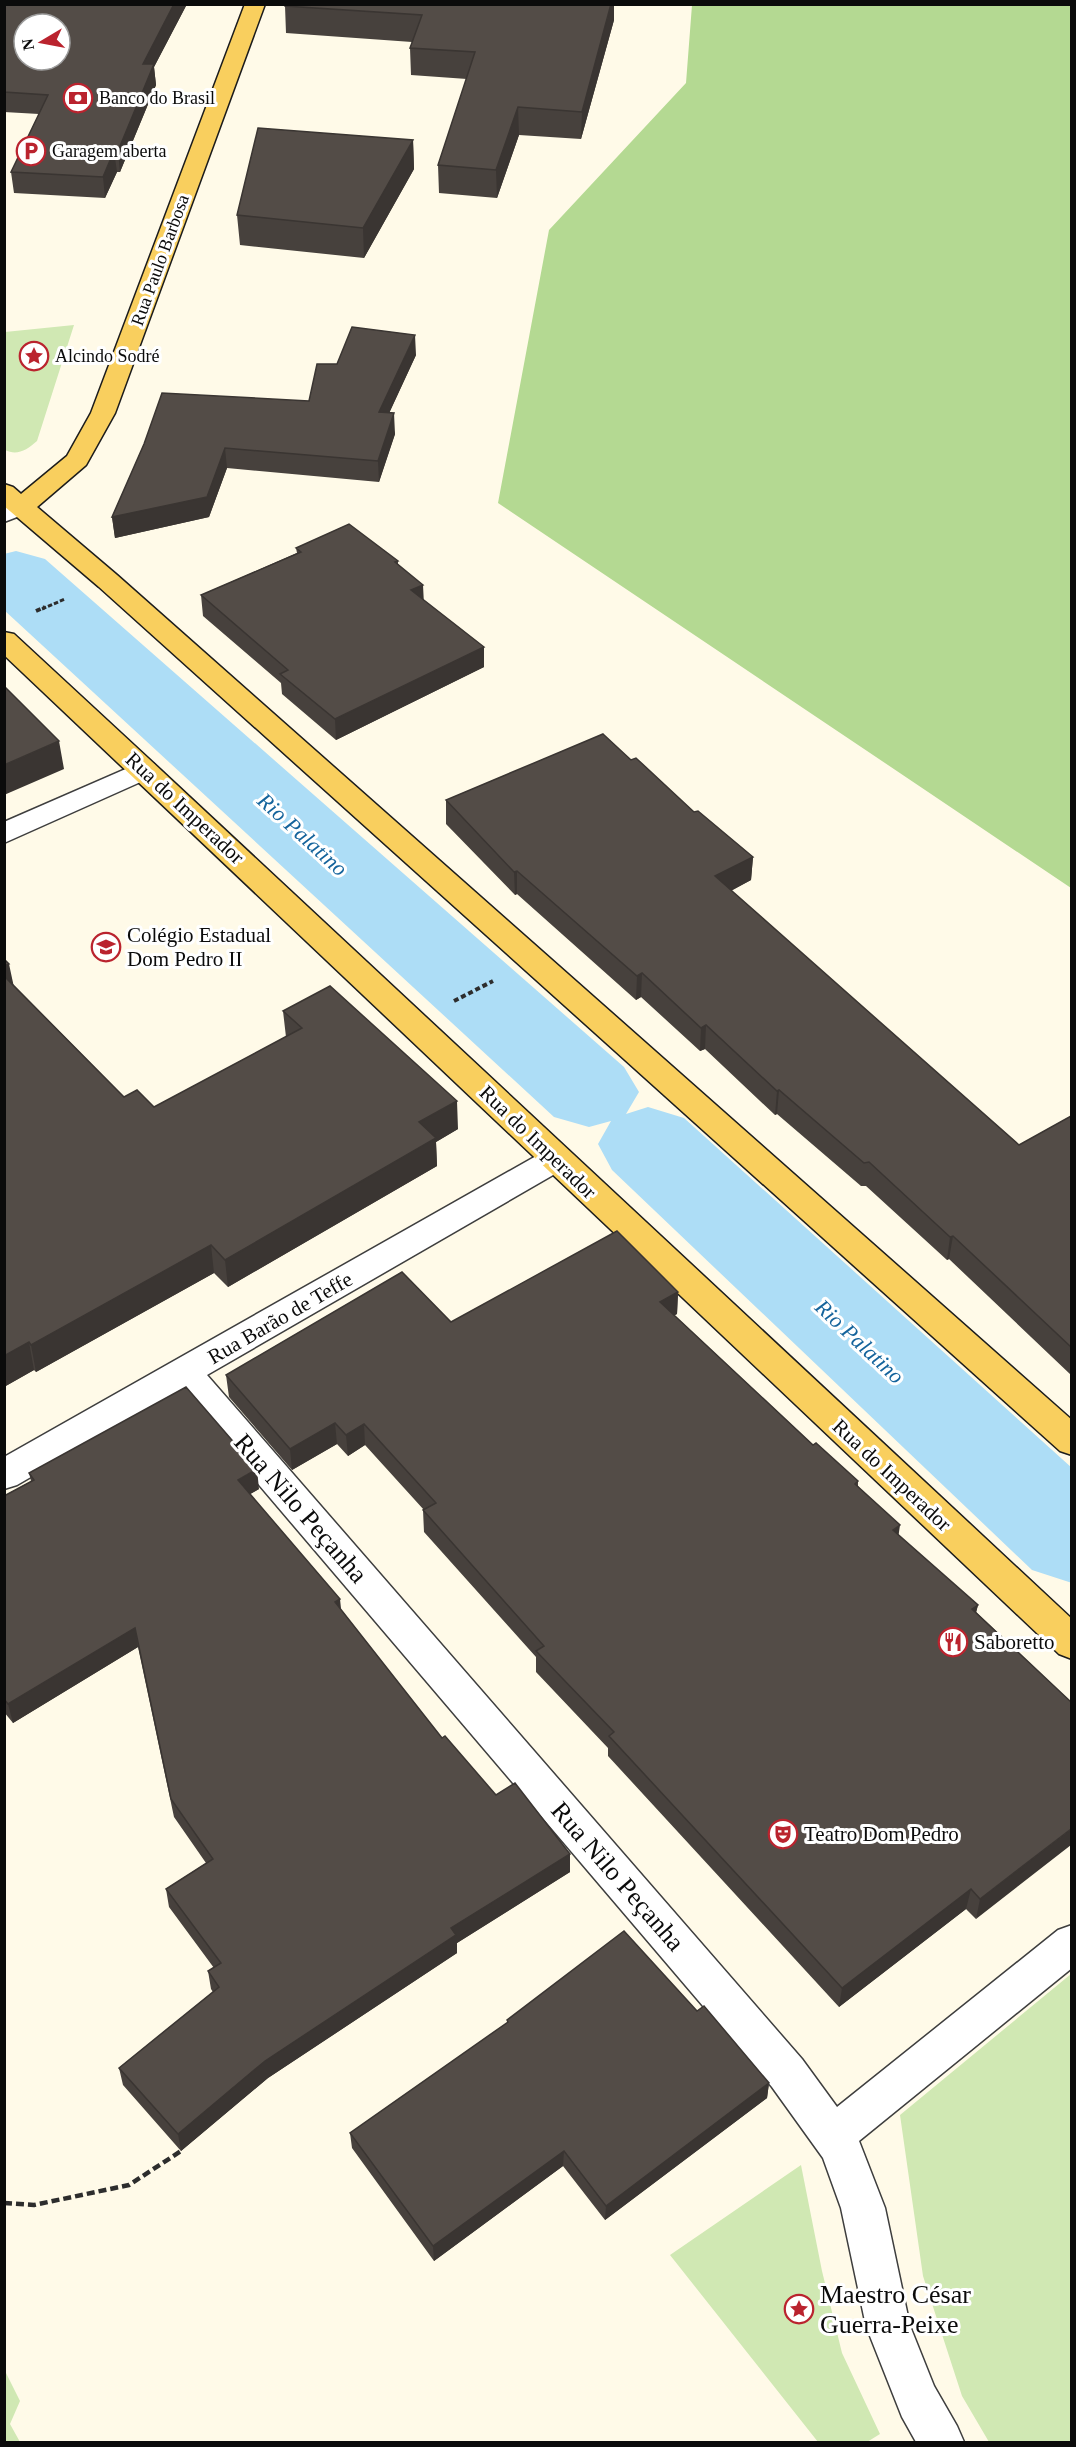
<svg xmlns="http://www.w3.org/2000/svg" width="1076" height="2447" viewBox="0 0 1076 2447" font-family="'Times New Roman',serif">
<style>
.green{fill:#d0e8b3}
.forest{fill:#b4d992}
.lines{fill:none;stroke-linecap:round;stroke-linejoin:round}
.river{fill:#adddf6;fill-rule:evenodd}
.minor-casing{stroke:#3e3e3e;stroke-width:3}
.major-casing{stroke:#1c1c1c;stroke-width:3}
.path-far2{stroke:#2d2d2d;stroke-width:3;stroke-dasharray:4.5 2;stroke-linecap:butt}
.path-far1{stroke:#2d2d2d;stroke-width:4;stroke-dasharray:5 3;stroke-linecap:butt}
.path{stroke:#2d2d2d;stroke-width:4.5;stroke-dasharray:8 4;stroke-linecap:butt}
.minor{fill:#fff;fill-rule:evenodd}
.major{fill:#f9cf5e;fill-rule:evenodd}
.wall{fill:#47413d}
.shaded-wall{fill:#3a3532}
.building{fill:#534c47;stroke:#3a3532;stroke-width:1.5;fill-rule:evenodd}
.labels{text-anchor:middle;stroke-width:6;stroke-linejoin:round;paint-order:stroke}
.far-poi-label{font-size:18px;fill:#0b0b0b;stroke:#fff;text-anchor:start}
.far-street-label{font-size:18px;fill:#0b0b0b;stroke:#fff}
.street-label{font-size:21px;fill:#0b0b0b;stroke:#fff}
.poi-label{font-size:21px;fill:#0b0b0b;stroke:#fff;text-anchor:start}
.water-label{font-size:22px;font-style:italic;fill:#15649c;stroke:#fff}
.near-street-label{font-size:26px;fill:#0b0b0b;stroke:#fff}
.near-poi-label{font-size:26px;fill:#0b0b0b;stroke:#fff;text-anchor:start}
</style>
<rect width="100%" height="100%" fill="#fffae8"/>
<path class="green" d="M 74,325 L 37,441 C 27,450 17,456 5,450 L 5,332 Z
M 1071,1974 L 1071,2442 L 989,2442 L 962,2396 L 923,2276 L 900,2115 Z
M 801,2165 L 822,2271 L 842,2353 L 880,2434 L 867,2442 L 818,2442 L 670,2255 Z
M 4,2369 L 20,2401 L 10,2424 L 20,2442 L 5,2442 Z"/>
<path class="forest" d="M 692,5 L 1071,5 L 1071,888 L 498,503 L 549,230 L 686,83 Z"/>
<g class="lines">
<path class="river" d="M 16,551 L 45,559 L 624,1067 L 639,1092 L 626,1114 L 648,1107 L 684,1118 L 1072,1468 L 1072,1583 L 1032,1570 L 612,1170 L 598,1144 L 611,1121 L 589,1127 L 554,1117 L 4,610 L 4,554 Z"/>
<g class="minor-casing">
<path id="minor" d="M 21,499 L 30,502 L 34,507 L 30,512 L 4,522 L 4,505 Z
M 144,761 L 154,764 L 158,770 L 154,776 L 4,843 L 4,822 Z
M 556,1147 L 567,1151 L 572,1159 L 567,1167 L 207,1375 L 802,2059 L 837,2107 L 1058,1930 L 1072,1925 L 1072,1968 L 859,2141 L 885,2208 L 910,2326 L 934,2386 L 957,2426 L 964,2442 L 916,2442 L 902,2417 L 866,2326 L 841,2208 L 823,2158 L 772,2087 L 179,1391 L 17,1485 L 4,1489 L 4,1457 L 545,1151 Z"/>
</g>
<g class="major-casing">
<path id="major" d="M 245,4 L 265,4 L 115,413 L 86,465 L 37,507 L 117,575 L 1072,1420 L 1072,1455 L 1060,1451 L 99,587 L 4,506 L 4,484 L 13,487 L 21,494 L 67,456 L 91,413 Z
M 4,632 L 14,634 L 148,758 L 1072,1619 L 1072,1659 L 1059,1654 L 4,655 Z"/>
</g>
<path class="path-far2" d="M 42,609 L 65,599"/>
<path class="path-far1" d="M 36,611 L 45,607
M 454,1001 L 493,981"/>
<path class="path" d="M 4,2203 L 34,2205 L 129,2185 L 181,2151"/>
<use href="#minor" class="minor"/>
<use href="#major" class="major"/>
</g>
<path class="wall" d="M 4,4 L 187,4 L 154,67 L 156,85 L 120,172 L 117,172 L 105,198 L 14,193 L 11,172 L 39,114 L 4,112 Z
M 285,6 L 614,20 L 581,139 L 519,135 L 497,198 L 439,193 L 438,165 L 467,79 L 411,75 L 410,48 L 412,42 L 286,33 Z
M 413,140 L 414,169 L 364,258 L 240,245 L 237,215 Z
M 416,355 L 389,413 L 395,434 L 379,482 L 227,468 L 209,517 L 115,538 L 112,517 L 144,444 L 309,401 L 337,364 Z
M 296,548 L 398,561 L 398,564 L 424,600 L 484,667 L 336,740 L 282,694 L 281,683 L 203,616 L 201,595 L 297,553 Z
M 631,760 L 694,812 L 753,857 L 751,880 L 731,891 L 1019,1145 L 1071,1116 L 1071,1375 L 949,1259 L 947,1260 L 866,1186 L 861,1186 L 777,1114 L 775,1115 L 705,1049 L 700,1051 L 641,997 L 636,1000 L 517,894 L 515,895 L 446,824 L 446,800 Z
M 4,959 L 13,984 L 124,1097 L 154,1107 L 286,1037 L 283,1011 L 458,1129 L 436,1142 L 437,1166 L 228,1287 L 214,1273 L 36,1372 L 34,1370 L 4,1387 Z
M 678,1292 L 677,1314 L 674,1315 L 813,1445 L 858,1481 L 858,1486 L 898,1536 L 978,1605 L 976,1612 L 1071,1702 L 976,1919 L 966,1909 L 839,2007 L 608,1756 L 608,1748 L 536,1672 L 536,1657 L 424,1532 L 423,1510 L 424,1510 L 365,1445 L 348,1456 L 337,1444 L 292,1470 L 229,1397 L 226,1375 L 451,1322 Z
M 29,1473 L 259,1489 L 250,1494 L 442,1738 L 496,1795 L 570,1854 L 570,1872 L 457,1943 L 457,1953 L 268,2078 L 181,2151 L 123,2085 L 119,2068 L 213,1992 L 211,1989 L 208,1971 L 214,1968 L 169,1907 L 166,1889 L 206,1863 L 174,1817 L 138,1647 L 13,1723 L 4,1712 L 4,1496 L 31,1481 Z
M 697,2011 L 769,2083 L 767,2098 L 605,2220 L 563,2166 L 434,2261 L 352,2148 L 350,2133 L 507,2023 L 507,2020 Z"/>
<path class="shaded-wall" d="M 174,4 L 187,4 L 154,67 L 156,85 L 120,172 L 118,151 L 143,64 Z
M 611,4 L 614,4 L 614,20 L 581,139 L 582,112 Z
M 518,107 L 519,135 L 497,198 L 496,170 Z
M 413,140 L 414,169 L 364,258 L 363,228 Z
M 114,151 L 117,172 L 105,198 L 103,177 Z
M 415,335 L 416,355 L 380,433 L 379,412 Z
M 394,413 L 395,434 L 379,482 L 378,461 Z
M 225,448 L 227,468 L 209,517 L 115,538 L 112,517 Z
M 423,585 L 424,605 L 411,590 Z
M 484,647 L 484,667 L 336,740 L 335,719 Z
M 59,741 L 64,769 L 4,795 L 4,765 Z
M 753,857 L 751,880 L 713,900 L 715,876 Z
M 517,871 L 517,894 L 515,895 L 514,872 Z
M 9,964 L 15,992 L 4,997 L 4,966 Z
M 642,973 L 641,997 L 636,1000 L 637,976 Z
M 706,1025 L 705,1049 L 700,1051 L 701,1028 Z
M 779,1090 L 777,1114 L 775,1115 L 777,1091 Z
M 457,1101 L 458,1129 L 436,1142 L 437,1166 L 228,1287 L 225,1260 L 419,1122 Z
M 953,1236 L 949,1259 L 947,1260 L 950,1237 Z
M 211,1245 L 214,1273 L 36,1372 L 31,1345 Z
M 678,1292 L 677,1314 L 659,1324 L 660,1302 Z
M 29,1342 L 34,1370 L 4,1387 L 4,1356 Z
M 335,1423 L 337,1444 L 292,1470 L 290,1449 Z
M 364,1424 L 365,1445 L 348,1456 L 346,1435 Z
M 257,1469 L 259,1489 L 240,1500 L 238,1480 Z
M 900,1525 L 897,1546 L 893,1530 Z
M 340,1599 L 342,1618 L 335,1602 Z
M 978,1605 L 973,1625 L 972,1609 Z
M 135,1628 L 138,1647 L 13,1723 L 8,1704 Z
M 1071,1829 L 1071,1845 L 976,1919 L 980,1899 Z
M 570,1854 L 570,1872 L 457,1943 L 457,1953 L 268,2078 L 181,2151 L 178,2134 L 265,2061 L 451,1928 Z
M 971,1889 L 966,1909 L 839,2007 L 842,1988 Z
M 769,2083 L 767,2098 L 605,2220 L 606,2206 Z
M 564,2151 L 563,2166 L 434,2261 L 433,2246 Z"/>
<path class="building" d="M 4,4 L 174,4 L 143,64 L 154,64 L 118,151 L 114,151 L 103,177 L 11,172 L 48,95 L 4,92 ZM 24,24 L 60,24 L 60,60 L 24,60 Z
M 285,4 L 611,4 L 582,112 L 518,107 L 496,170 L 438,165 L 475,52 L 410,48 L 422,15 L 285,6 Z
M 258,128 L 413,140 L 363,228 L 237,215 Z
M 352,327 L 415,335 L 379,412 L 394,413 L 378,461 L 225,448 L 207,497 L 112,517 L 144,444 L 162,393 L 309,401 L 317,364 L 337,364 Z
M 349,524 L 398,561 L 395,562 L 423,585 L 411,590 L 484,647 L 335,719 L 280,674 L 288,670 L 201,595 L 301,552 L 296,548 Z
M 4,686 L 59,741 L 4,765 Z
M 603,734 L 631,760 L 636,758 L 694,812 L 698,811 L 753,857 L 715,876 L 1019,1145 L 1071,1116 L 1071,1347 L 953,1236 L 950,1237 L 869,1162 L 864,1163 L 779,1090 L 777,1091 L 706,1025 L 701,1028 L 642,973 L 637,976 L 517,871 L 514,872 L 446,800 Z
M 4,959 L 9,964 L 4,966 Z
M 4,976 L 124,1097 L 137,1090 L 154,1107 L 302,1028 L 283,1011 L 330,986 L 457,1101 L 419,1122 L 436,1138 L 225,1260 L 211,1245 L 31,1345 L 29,1342 L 4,1356 Z
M 617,1231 L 678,1292 L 660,1302 L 813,1445 L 816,1443 L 858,1481 L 855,1484 L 900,1525 L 893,1530 L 978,1605 L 972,1609 L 1071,1702 L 1071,1829 L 980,1899 L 971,1889 L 842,1988 L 609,1736 L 614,1732 L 536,1651 L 544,1646 L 423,1510 L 436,1503 L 364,1424 L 346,1435 L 335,1423 L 290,1449 L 226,1375 L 402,1272 L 451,1322 Z
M 186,1387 L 257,1469 L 238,1480 L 340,1599 L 335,1602 L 442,1738 L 445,1736 L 496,1795 L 515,1783 L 570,1854 L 451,1928 L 456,1935 L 265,2061 L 178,2134 L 119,2068 L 219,1987 L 208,1971 L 221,1963 L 166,1889 L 213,1859 L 171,1799 L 135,1628 L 8,1704 L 4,1699 L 4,1496 L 34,1480 L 29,1473 Z
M 624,1931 L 697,2011 L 704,2006 L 769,2083 L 606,2206 L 564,2151 L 433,2246 L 350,2133 L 508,2022 L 507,2020 Z"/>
<defs>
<g id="bank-ring" transform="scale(1.5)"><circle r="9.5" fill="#fff" stroke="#ba232e" stroke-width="1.5"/><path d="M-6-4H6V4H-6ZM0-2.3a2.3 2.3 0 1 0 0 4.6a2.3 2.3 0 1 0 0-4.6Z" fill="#ba232e"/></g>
<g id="parking-ring" transform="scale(1.5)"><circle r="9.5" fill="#fff" stroke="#ba232e" stroke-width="1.5"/><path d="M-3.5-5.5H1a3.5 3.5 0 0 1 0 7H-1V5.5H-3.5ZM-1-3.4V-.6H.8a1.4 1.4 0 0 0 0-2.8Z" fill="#ba232e"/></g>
<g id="sight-ring" transform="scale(1.5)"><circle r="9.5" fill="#fff" stroke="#ba232e" stroke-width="1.5"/><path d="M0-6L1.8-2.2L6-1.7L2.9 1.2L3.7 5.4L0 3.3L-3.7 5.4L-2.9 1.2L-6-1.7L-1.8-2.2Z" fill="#ba232e"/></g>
<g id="school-ring" transform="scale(1.5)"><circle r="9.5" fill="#fff" stroke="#ba232e" stroke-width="1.5"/><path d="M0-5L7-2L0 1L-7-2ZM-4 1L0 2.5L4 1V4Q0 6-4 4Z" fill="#ba232e"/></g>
<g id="restaurant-ring" transform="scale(1.5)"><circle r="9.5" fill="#fff" stroke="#ba232e" stroke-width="1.5"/><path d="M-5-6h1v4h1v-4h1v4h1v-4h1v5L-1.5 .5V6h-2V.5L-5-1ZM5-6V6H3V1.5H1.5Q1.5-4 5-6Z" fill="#ba232e"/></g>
<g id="theatre-ring" transform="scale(1.5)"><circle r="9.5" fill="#fff" stroke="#ba232e" stroke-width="1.5"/><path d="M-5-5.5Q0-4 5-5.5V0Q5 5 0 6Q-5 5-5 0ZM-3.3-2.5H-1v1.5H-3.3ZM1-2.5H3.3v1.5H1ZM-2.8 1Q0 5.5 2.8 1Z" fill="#ba232e"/></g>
</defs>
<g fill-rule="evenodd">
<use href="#bank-ring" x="78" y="98"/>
<use href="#parking-ring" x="31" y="151"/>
<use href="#sight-ring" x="34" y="356"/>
<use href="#school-ring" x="106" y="947"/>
<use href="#restaurant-ring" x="953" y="1642"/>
<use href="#theatre-ring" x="783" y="1834"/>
<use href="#sight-ring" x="799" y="2309"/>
</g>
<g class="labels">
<g class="far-poi-label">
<text x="99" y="104">Banco do Brasil</text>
<text x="52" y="157">Garagem aberta</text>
<text x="55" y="362">Alcindo Sodré</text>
</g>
<g class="far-street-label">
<text transform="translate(160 260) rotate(-70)" y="6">Rua Paulo Barbosa</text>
</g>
<g class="street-label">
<text transform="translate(185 808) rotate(43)" y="7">Rua do Imperador</text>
<text transform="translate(538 1142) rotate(44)" y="7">Rua do Imperador</text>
<text transform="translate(280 1318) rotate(-30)" y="7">Rua Barão de Teffe</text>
<text transform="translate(892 1475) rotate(43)" y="7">Rua do Imperador</text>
</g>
<g class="poi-label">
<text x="127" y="942">Colégio Estadual<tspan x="127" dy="24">Dom Pedro II</tspan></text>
<text x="974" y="1649">Saboretto</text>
<text x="804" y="1841">Teatro Dom Pedro</text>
</g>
<g class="water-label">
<text transform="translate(303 834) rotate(42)" y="8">Rio Palatino</text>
<text transform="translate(860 1341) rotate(43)" y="8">Rio Palatino</text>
</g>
<g class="near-street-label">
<text transform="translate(301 1508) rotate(49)" y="9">Rua Nilo Peçanha</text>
<text transform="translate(618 1876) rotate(49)" y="9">Rua Nilo Peçanha</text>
</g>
<g class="near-poi-label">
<text x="820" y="2303">Maestro César<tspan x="820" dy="30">Guerra-Peixe</tspan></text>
</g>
</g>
<rect width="1076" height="2447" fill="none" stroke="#0b0b0b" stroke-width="12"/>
<g transform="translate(42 42) rotate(260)"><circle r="28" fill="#ffffff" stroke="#9d9d9d" stroke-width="1.5"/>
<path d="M0-4.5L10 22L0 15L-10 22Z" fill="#ba232e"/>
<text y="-9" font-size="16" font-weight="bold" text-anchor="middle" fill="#0b0b0b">N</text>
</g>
</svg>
